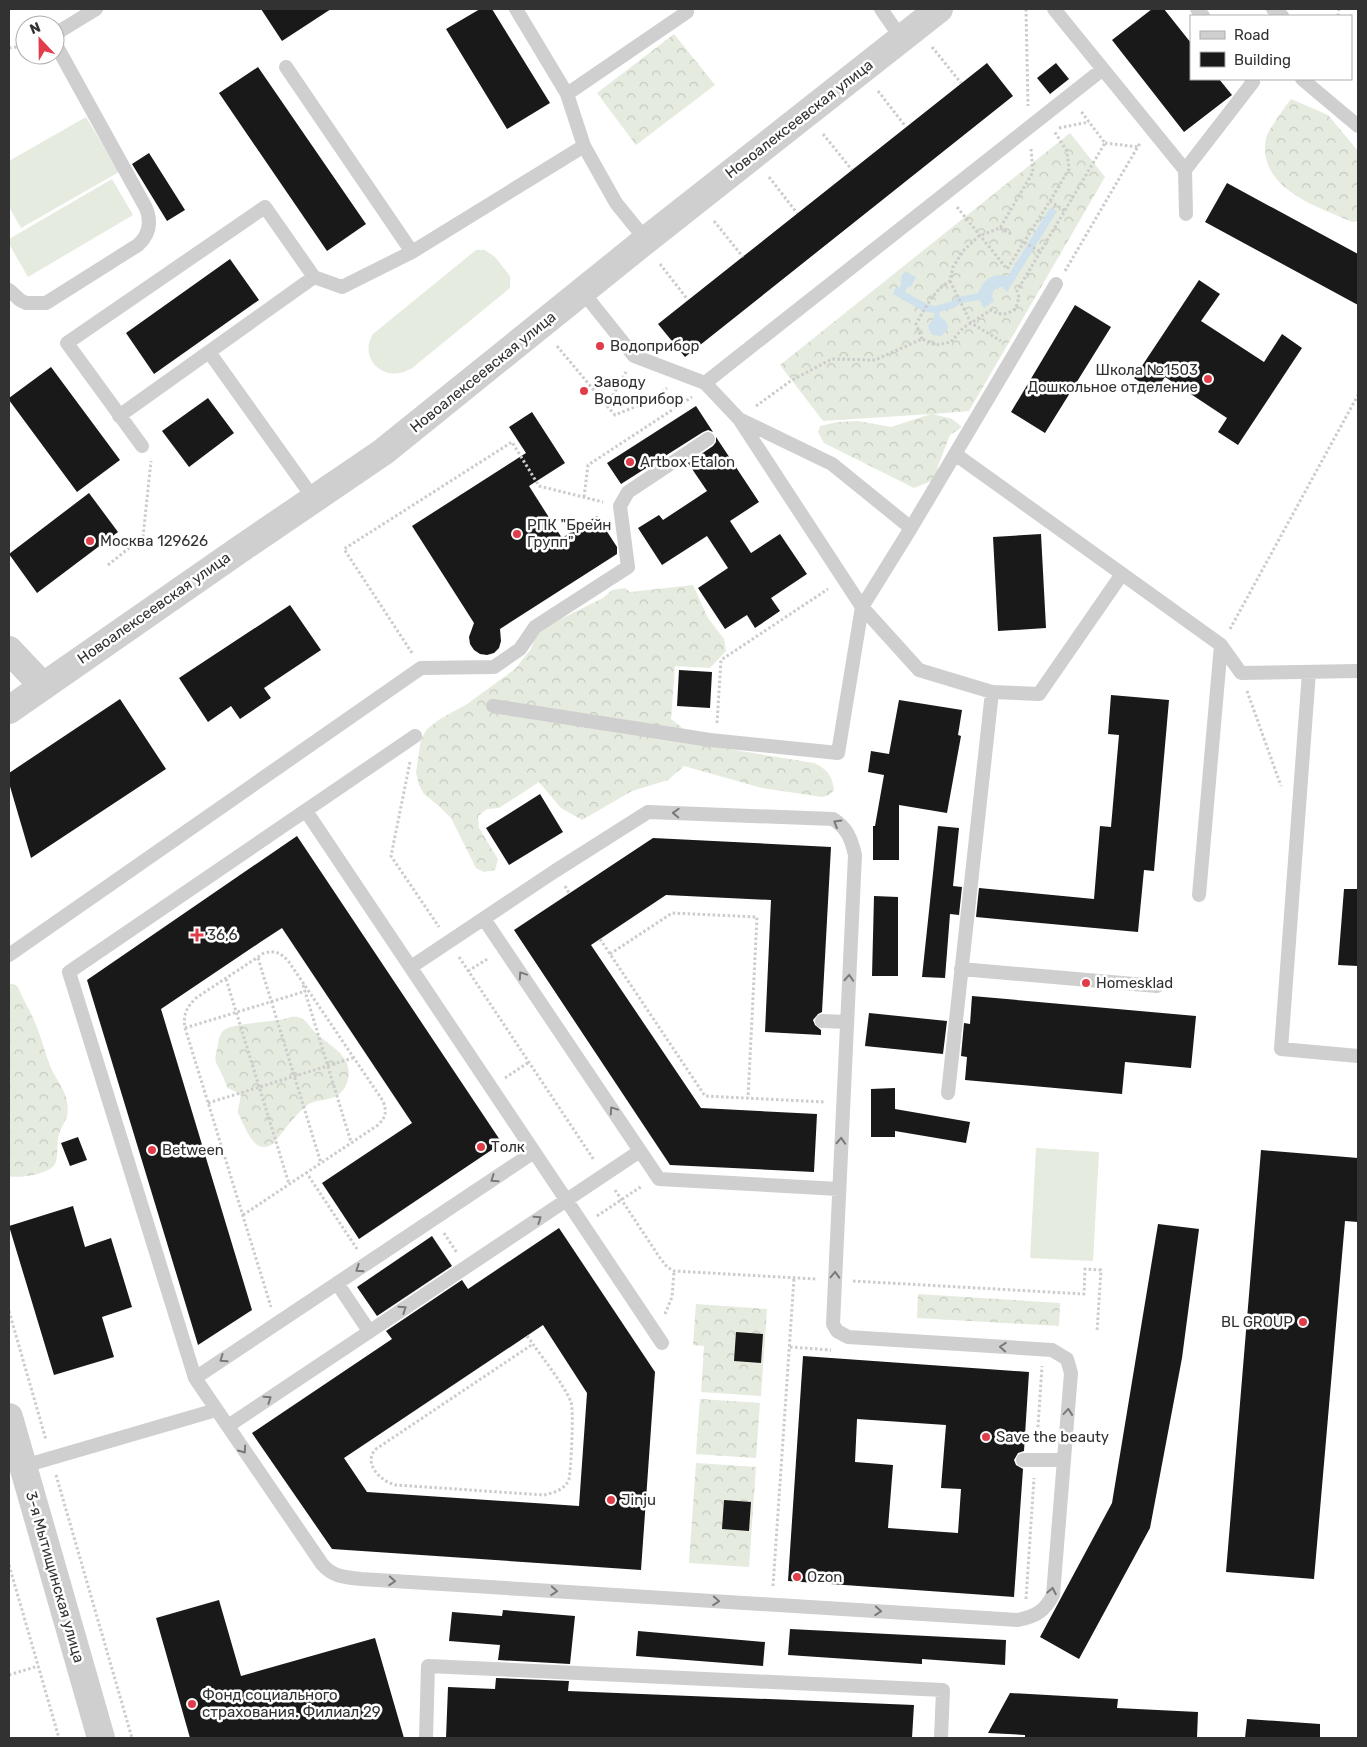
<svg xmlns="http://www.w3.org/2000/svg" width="1367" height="1747" viewBox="0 0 1367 1747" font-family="Rubik,sans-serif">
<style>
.forest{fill:url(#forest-crowns)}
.garden{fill:#e5ebde}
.water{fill:#cee1ec}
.building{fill:#191919;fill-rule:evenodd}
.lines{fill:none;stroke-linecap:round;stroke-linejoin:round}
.path{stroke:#ccc;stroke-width:3;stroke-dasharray:2.5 2.5;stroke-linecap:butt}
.service{stroke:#cfcfcf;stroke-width:14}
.minor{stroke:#cfcfcf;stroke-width:28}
.tertiary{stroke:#cfcfcf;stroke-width:28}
.oneway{stroke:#797979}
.poi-dot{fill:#e13c49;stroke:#fff;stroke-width:2}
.labels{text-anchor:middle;stroke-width:5;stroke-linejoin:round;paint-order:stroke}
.street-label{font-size:15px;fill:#323232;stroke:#fff}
.poi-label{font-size:15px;fill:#323232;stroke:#fff;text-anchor:start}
</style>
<defs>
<pattern id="forest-crowns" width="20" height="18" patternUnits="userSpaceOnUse" patternTransform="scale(1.25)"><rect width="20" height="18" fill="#e5ebde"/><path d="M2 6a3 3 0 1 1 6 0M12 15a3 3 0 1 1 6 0" fill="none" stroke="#c5cabf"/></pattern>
</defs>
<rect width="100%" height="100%" fill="#fff"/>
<path class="forest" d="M 674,34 L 715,85 L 636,145 L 597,93 Z
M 1291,99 L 1328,115 L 1358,151 L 1358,221 L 1352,222 C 1315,206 1257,188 1266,138 C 1268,130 1285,107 1291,99 Z
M 1070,133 L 1105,177 L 969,411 L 933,414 L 952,419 L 962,427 L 950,435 L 938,466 L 936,479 L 914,488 L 824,443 L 818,432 L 820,426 L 838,422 L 858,421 L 891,427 L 931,414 L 823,421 L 780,365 Z
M 693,585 L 708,618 L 724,639 L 726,651 L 710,668 L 675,666 L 671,719 L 704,745 L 814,763 C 827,769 832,775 834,790 L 829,795 L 822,797 L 762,788 L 684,766 L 668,780 L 632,791 L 582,820 L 561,808 L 539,782 L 499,808 L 487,809 L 478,816 L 479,828 L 498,859 L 495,870 L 484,872 L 476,868 L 451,818 L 440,807 L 424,794 L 419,785 L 416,772 L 421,739 L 427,729 L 440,719 L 467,704 L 515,669 L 531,649 L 536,635 L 545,627 L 603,598 L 612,590 L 625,588 L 630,592 Z
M 9,984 L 13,984 L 18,987 C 23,1000 31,1012 36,1025 C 42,1039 45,1054 51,1068 C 56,1079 65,1089 67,1102 C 70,1120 63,1121 59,1134 C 56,1143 59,1156 55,1164 C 50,1174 18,1179 9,1176 Z
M 291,1017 C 306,1015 308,1027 318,1035 C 335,1049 358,1061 345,1087 C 337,1101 324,1098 311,1103 C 302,1106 282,1133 275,1142 C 255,1160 245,1126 238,1113 L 238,1109 L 241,1096 C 237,1091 232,1091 228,1088 C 225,1084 224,1078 222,1074 C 214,1059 214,1062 218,1045 C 218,1040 220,1034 223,1031 C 231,1022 276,1023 291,1017 Z
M 918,1294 L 1060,1303 L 1059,1326 L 917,1318 Z
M 696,1304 L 767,1309 L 761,1396 L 701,1392 L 704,1346 L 693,1345 Z
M 700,1399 L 760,1403 L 756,1458 L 696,1454 Z
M 696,1463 L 756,1467 L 749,1567 L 689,1563 Z"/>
<path class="garden" d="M 86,117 L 119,172 L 21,228 L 9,207 L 9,161 Z
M 112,179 L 133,215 L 28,277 L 9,244 L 9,239 Z
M 476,250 L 485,250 L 495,257 L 510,276 L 510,288 L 411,369 C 407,370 403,373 399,373 C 377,377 360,354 373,334 Z
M 1036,1148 L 1099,1152 L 1093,1261 L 1030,1258 Z"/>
<path class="water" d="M 1050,208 L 1057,211 L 1007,292 L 1002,287 C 996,287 994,289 992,295 L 994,301 L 984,308 L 979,300 L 961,303 L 954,308 L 939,312 L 940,317 C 945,320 947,322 948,328 L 942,336 L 932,335 L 929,330 L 928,326 L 934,318 L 934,313 L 923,311 L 893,294 L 896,287 L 899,288 L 902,283 L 900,281 L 905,271 L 916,277 L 911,287 L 908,286 L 905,292 L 927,304 L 935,306 L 950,302 L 958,297 L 978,293 C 984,278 993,273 1008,276 Z"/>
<path class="building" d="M 261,9 L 331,9 L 282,41 Z
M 480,9 L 492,9 L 550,103 L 507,129 L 446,29 Z
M 1152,9 L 1164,9 L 1191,43 L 1191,79 L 1219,79 L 1232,95 L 1184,132 L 1112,40 Z
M 987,63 L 1013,96 L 685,357 L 658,324 Z
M 1056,63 L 1069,79 L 1050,94 L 1037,78 Z
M 258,67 L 366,224 L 327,251 L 219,93 Z
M 149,153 L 185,210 L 167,221 L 132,164 Z
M 1227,183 L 1358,254 L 1358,305 L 1205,222 Z
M 230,259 L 259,300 L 154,374 L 126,333 Z
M 1199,280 L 1220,294 L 1201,321 L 1264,362 L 1282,334 L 1302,348 L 1238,445 L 1218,432 L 1227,418 L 1165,377 L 1155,392 L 1134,378 Z
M 1075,305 L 1111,327 L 1045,433 L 1011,412 Z
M 51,367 L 120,460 L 77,492 L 9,400 L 9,398 Z
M 208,398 L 234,433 L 189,467 L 162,431 Z
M 696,406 L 713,432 L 708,430 L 703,432 L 621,484 L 607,463 Z
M 532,412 L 565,463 L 529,486 L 562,538 L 597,516 L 617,547 L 617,554 L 500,629 L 501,641 L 499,648 L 494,653 L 487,655 L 480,654 L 474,650 L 470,644 L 469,637 L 474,623 L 412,526 L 526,453 L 509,427 Z
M 716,437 L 759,502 L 730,521 L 751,553 L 780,534 L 807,574 L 771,598 L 780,611 L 755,628 L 747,615 L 725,629 L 698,588 L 728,568 L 707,536 L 662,565 L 638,528 L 659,515 L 663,520 L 707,491 L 688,463 L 713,446 L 716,442 Z
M 89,493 L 118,532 L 37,593 L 9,554 Z
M 1041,534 L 1046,628 L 998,631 L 993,537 Z
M 290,605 L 321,650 L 264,688 L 271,698 L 240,719 L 231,706 L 208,722 L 179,678 Z
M 679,670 L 712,672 L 710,708 L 677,706 Z
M 1111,695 L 1169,700 L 1154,871 L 1144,870 L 1138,932 L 976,917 L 979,888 L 1094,899 L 1100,826 L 1111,827 L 1119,735 L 1108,734 Z
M 120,699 L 166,769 L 31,858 L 9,783 L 9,773 Z
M 899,700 L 962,710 L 958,735 L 961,736 L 947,813 L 899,805 L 899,860 L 873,860 L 873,826 L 875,826 L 884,775 L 868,772 L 871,751 L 889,754 Z
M 540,794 L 563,832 L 509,865 L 486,828 Z
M 938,826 L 959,828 L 953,886 L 962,887 L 959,915 L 950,914 L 945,978 L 922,977 Z
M 297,836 L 502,1143 L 359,1239 L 322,1183 L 412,1123 L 282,928 L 262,941 L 161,1009 L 252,1310 L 198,1345 L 87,980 Z
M 653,838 L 831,847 L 822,1012 L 818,1014 L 813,1020 L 815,1025 L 821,1030 L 821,1035 L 765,1032 L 771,900 L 666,895 L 591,945 L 701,1108 L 817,1114 L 814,1172 L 670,1165 L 514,930 Z
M 1344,889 L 1358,889 L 1358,966 L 1338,965 Z
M 874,896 L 898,897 L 898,976 L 872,976 Z
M 972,996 L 1196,1016 L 1191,1068 L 1125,1062 L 1122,1094 L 965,1080 L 967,1057 L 961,1056 L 964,1023 L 970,1024 Z
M 869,1013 L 947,1021 L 943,1054 L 865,1046 Z
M 895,1088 L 895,1109 L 970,1122 L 966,1143 L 895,1131 L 895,1137 L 871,1137 L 871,1089 Z
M 78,1137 L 87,1160 L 70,1166 L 61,1143 Z
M 1261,1150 L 1358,1158 L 1358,1222 L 1345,1221 L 1314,1579 L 1226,1572 Z
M 73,1206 L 85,1247 L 111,1238 L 132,1307 L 102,1317 L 114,1357 L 54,1375 L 9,1226 Z
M 1158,1224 L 1199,1229 L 1182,1358 L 1150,1528 L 1079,1659 L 1040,1637 L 1112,1503 Z
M 559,1228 L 655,1372 L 641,1570 L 332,1549 L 252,1433 L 392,1339 L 386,1331 L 462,1280 L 468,1289 ZM 543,1325 L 587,1393 L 579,1506 L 367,1492 L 344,1458 Z
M 432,1236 L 452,1266 L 377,1316 L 357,1287 Z
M 736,1332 L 763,1334 L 761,1363 L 734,1361 Z
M 803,1356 L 1029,1372 L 1024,1451 L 1018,1453 L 1014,1460 L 1016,1465 L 1023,1469 L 1014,1597 L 788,1581 ZM 857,1419 L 946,1425 L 941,1488 L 961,1489 L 958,1533 L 888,1528 L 893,1465 L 855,1462 Z
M 724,1500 L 751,1502 L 749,1531 L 722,1529 Z
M 219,1600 L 241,1676 L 375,1638 L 404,1738 L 190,1738 L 156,1618 Z
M 503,1610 L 575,1616 L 570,1664 L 498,1660 L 500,1645 L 449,1641 L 452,1612 L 502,1616 Z
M 790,1629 L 1006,1640 L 1005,1665 L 922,1659 L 922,1664 L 788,1655 Z
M 638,1631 L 765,1642 L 763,1666 L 636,1656 Z
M 496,1678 L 569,1681 L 568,1691 L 914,1705 L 912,1738 L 446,1738 L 448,1687 L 495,1689 Z
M 1010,1693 L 1118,1699 L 1117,1708 L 1198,1712 L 1197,1738 L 1025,1738 L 1025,1735 L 988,1733 Z
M 1247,1719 L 1320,1724 L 1320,1738 L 1245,1738 Z"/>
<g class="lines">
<path class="path" d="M 1026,9 L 1028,106
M 1338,16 L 1339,9
M 932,47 L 961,83
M 9,48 L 25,46
M 878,91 L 906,127
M 1059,128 L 1089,122
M 823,134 L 852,170
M 1105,143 L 1138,147
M 769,177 L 797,213
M 1050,201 L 1069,169 L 1067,151 L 1054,131
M 957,207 L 1007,269 L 1050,201 L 1065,211
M 714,221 L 743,257
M 1000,228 L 1011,234
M 1020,240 L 1041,252
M 660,264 L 688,300
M 1065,271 L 1140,143
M 950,281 L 971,323 L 1001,341
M 922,339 L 916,324 C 926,307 933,291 950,281 L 953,267 L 963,251 L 979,236 L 1000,228 L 1033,172 L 1031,149
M 557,346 L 607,406 L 626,372
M 607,406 L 615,415 L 654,399 L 667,388
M 756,406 L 792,380 L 832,359 L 875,360 L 922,339 L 936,345 L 951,342 L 963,328 L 991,310 C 1000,316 1008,315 1016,308 L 1019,297 L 1017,291 L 1105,143 L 1080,110
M 584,497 L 588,465 L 692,397
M 108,565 L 143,537 L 151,461
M 1230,629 L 1358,395
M 412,653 L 344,549 L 512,442 L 539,486 L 603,502
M 1247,691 L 1281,786
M 717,723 L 721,660 L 828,589
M 410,762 L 391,856 L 439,927
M 565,886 L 569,893
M 600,939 L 705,1096 L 825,1102
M 610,954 L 672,913 L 757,917 L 748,1098
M 459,957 L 594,1160
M 258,958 L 321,1163
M 468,971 L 489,958
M 226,979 L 289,1184
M 303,985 L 351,1142
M 185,1028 L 306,991
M 505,1078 L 529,1062
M 208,1103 L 353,1058
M 306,1172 L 357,1249
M 615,1190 L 660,1258 L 667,1267 L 674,1271 L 816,1279
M 243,1215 L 378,1125 C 386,1117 387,1112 383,1101 L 289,962 C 281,953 276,950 264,953 L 196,998 C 186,1008 183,1015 185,1028 L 271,1307
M 597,1216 L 642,1186
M 444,1233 L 457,1253
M 853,1281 L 1084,1294 L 1085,1269 L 1101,1270 L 1097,1332
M 9,1311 L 46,1440
M 665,1314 L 672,1297 L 674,1271
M 527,1336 L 533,1344 C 544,1360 564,1385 571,1402 C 574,1410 571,1470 569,1479 C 565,1490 553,1493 544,1495 L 396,1485 C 381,1482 362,1463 376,1449 L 533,1344
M 790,1347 L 831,1350
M 1037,1442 L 1042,1366
M 56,1475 L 132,1738
M 9,1565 L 59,1738
M 773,1586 L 794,1278
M 1026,1599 L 1034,1478
M 9,1675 L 38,1666"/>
<path class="service" d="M 516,9 L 567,94 L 584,146
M 881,9 L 901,38
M 1054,9 L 1185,170 L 1253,82 L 1251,79
M 1197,9 L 1203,16
M 1273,9 L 1282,16
M 286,67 L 412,252
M 1302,79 L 1358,126
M 567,94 L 687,12
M 1185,170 L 1186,214
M 1056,284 L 955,454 L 1221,645 L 1241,673 L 1358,671
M 9,290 L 20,300 L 26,303 L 46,303 L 138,245 C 149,235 152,223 146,208 L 56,45 L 57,36 L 60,31 L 96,9
M 582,291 L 634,356 L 705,383 L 739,419 L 862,607 L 919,670 L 992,692 L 1039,694 L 1122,574
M 209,352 L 314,499
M 705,383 L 1103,69
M 119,416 L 314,277 L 342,287 L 412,252 L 584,146 L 616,203 L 646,240
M 142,446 L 67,343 L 265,207 L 314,277
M 911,528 L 955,454
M 1309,672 L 1281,1049 L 1358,1056
M 493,706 L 710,740 L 838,753 L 862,607 L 911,528 L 832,464 L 739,419
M 306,811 L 662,1343
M 1199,895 L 1221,645
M 484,919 L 659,1179 L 839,1189
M 9,955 L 421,668 L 494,667 L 520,649 L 535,627 L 628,567 L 620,506 L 628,492 L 708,439
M 411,967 L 555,871 L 648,812 L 833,819 C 847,828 851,838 855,855 L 833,1324 L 837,1331 L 848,1337 L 1052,1350 L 1067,1359 L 1071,1373 L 1053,1595 C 1044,1612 1036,1616 1018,1620 L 361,1579 C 344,1577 333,1577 322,1564 L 195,1378 L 69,972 L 415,736
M 961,969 L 1157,986
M 822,1021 L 847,1022
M 948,1093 L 992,692
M 337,1283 L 369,1331
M 195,1378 L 534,1152
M 228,1426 L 640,1151
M 1023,1460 L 1064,1460
M 24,1466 L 216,1410
M 426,1738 L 428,1666 L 943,1690 L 941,1738"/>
<path class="minor" d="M 9,650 L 43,686"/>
<path class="tertiary" d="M 9,710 L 239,550 L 383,452 L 646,240 L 939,9
M 9,1417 L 101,1738"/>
</g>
<defs><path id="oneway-chevron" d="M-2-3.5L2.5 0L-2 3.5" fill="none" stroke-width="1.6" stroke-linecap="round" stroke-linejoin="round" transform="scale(1.25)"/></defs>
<g class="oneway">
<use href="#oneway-chevron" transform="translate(676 813) rotate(-178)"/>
<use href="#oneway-chevron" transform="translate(837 823) rotate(-149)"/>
<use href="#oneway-chevron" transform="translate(522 975) rotate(-124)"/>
<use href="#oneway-chevron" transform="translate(849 978) rotate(-87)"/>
<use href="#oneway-chevron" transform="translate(613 1110) rotate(-124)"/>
<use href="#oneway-chevron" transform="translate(841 1141) rotate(-87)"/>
<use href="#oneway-chevron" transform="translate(494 1179) rotate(146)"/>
<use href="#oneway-chevron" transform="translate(538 1219) rotate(-34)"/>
<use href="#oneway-chevron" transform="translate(359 1269) rotate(146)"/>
<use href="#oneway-chevron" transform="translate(835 1275) rotate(-88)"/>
<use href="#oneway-chevron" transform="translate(403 1309) rotate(-34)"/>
<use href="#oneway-chevron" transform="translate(1003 1347) rotate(-176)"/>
<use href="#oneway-chevron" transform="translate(223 1359) rotate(146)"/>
<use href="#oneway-chevron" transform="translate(268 1399) rotate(-34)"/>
<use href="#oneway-chevron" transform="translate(1068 1412) rotate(-85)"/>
<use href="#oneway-chevron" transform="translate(243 1450) rotate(55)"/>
<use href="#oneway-chevron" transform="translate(392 1581) rotate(4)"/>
<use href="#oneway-chevron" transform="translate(554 1591) rotate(4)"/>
<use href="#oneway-chevron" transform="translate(1052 1591) rotate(-79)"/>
<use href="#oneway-chevron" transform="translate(716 1601) rotate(4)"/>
<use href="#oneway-chevron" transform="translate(878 1611) rotate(4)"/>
</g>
<g class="poi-dot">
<circle cx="600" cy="346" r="5"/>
<circle cx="1208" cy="379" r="5"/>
<circle cx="584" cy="391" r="5"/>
<circle cx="630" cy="462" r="5"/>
<circle cx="517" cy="534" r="5"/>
<circle cx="90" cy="541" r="5"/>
<path d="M194.5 927.5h5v5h5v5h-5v5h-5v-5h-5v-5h5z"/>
<circle cx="1086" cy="983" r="5"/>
<circle cx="481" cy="1147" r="5"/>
<circle cx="152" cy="1150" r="5"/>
<circle cx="1303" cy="1322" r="5"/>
<circle cx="986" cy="1437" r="5"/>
<circle cx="611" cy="1500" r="5"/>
<circle cx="797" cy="1577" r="5"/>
<circle cx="192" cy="1704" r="5"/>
</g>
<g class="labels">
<g class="street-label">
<text transform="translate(799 119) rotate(-38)" y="5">Новоалексеевская улица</text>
<text transform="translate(483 372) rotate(-39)" y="5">Новоалексеевская улица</text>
<text transform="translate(154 608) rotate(-35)" y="5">Новоалексеевская улица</text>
<text transform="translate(55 1577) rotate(74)" y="5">3-я Мытищинская улица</text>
</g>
<g class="poi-label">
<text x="610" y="351">Водоприбор</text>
<text x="1198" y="375" text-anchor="end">Школа №1503<tspan x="1198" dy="17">Дошкольное отделение</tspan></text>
<text x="594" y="387">Заводу<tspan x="594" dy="17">Водоприбор</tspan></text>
<text x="640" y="467">Artbox Etalon</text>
<text x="527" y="530">РПК "Брейн<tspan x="527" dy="17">Групп"</tspan></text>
<text x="100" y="546">Москва 129626</text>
<text x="207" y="940">36,6</text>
<text x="1096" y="988">Homesklad</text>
<text x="491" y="1152">Толк</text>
<text x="162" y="1155">Between</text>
<text x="1293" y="1327" text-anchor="end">BL GROUP</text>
<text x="996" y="1442">Save the beauty</text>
<text x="621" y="1505">Jinju</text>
<text x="807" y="1582">Ozon</text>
<text x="202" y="1700">Фонд социального<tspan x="202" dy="17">страхования. Филиал 29</tspan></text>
</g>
</g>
<rect width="1367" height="1747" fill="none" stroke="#323232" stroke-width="20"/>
<rect x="1190" y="15" width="162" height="65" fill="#ffffff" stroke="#adadad"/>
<rect x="1200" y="31" width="25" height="8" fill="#cfcfcf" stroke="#adadad"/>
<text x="1234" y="40" font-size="15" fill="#323232">Road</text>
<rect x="1200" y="52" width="25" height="15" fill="#191919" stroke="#adadad"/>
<text x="1234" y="65" font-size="15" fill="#323232">Building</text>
<g transform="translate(40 40) rotate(338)"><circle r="24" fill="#ffffff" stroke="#adadad"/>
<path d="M0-4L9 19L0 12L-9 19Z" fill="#e13c49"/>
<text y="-8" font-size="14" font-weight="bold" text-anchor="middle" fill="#323232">N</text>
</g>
</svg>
